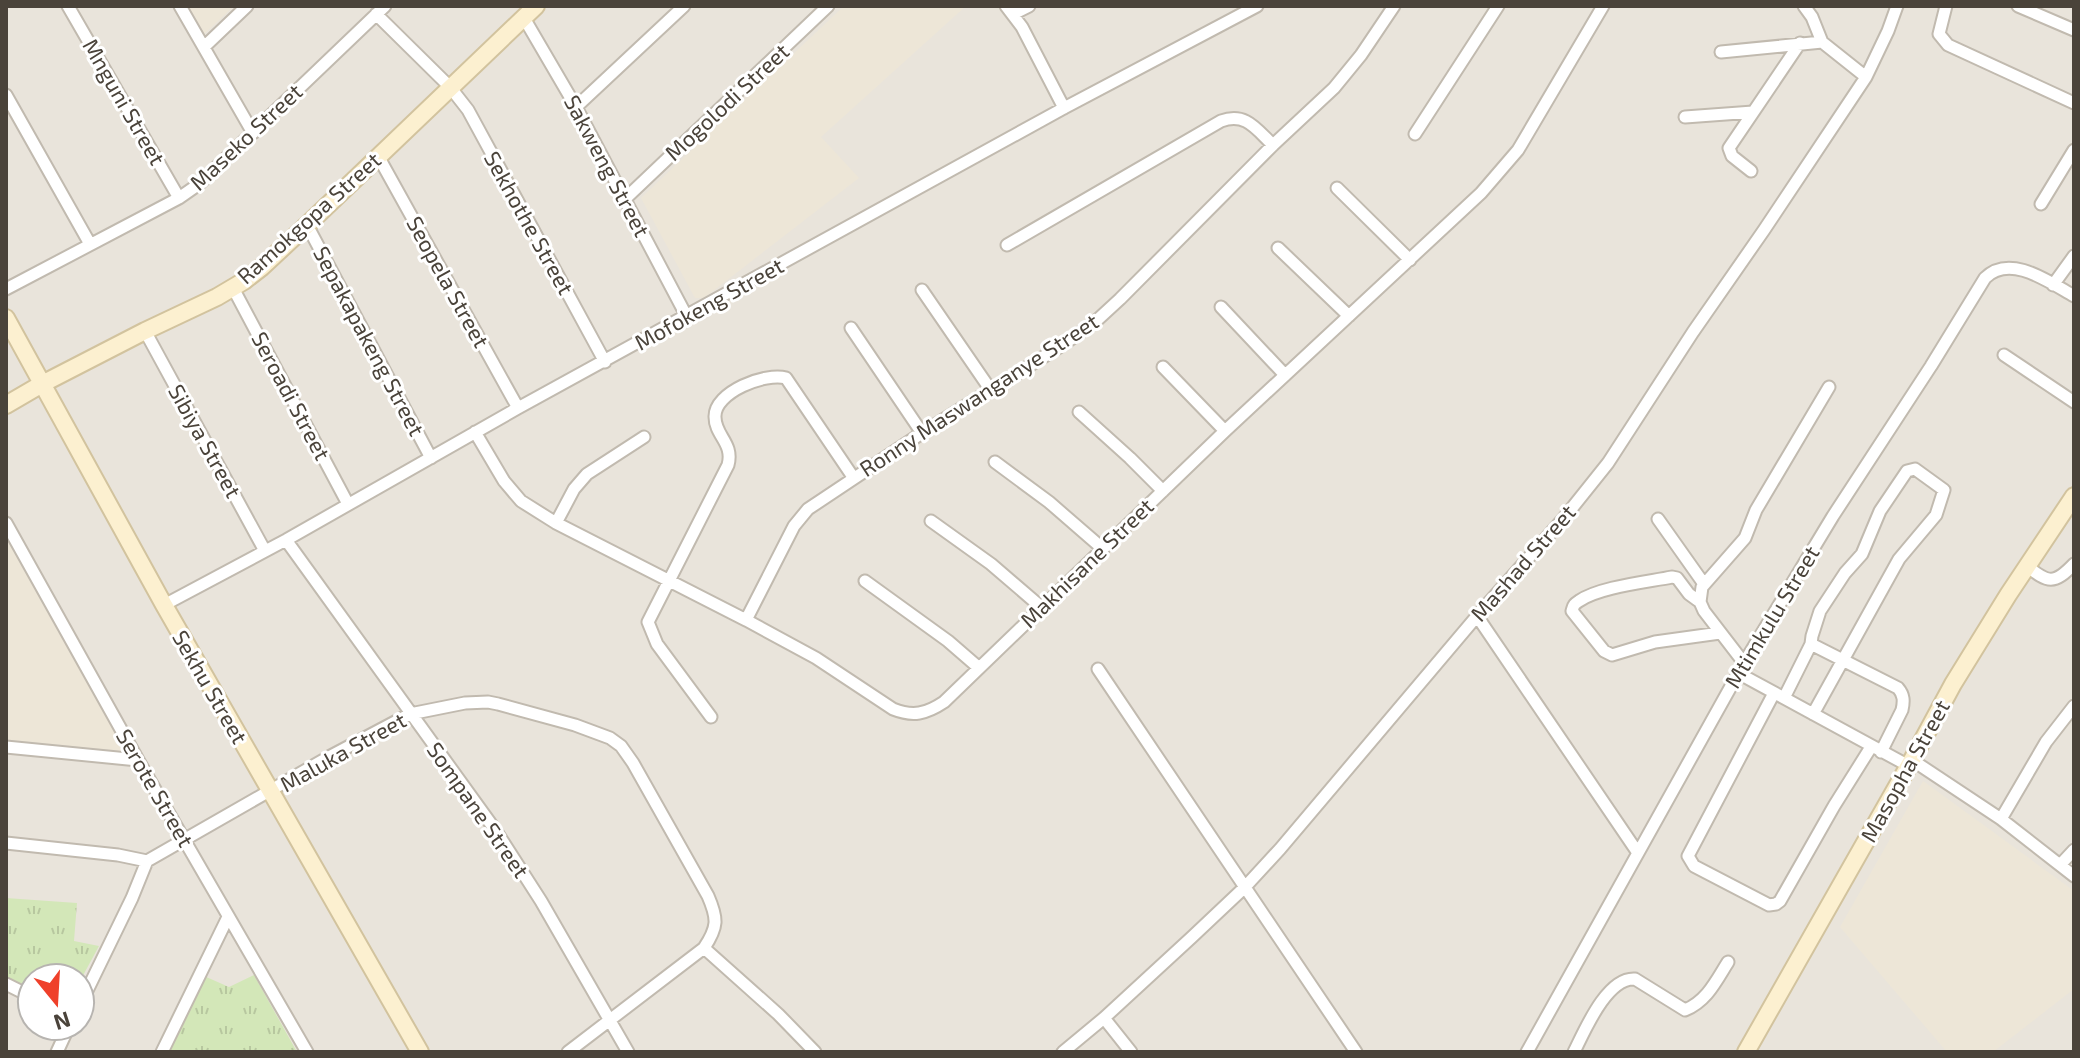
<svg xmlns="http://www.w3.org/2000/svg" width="2080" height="1058" viewBox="0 0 2080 1058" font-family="'Exo 2',sans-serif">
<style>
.residential{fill:#e9e4db;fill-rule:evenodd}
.education{fill:#ede6d7}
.grass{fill:url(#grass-tufts)}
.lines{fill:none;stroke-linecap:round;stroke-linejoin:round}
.street-casing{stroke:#c1baaf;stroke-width:15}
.secondary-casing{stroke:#d2c39e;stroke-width:20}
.street{stroke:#fff;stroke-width:11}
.secondary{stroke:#fcf0d0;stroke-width:16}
.labels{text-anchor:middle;stroke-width:6;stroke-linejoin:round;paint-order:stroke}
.street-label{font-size:22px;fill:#4a433a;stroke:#fff}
</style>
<defs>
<pattern id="grass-tufts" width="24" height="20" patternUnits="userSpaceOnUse" patternTransform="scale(2)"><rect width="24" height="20" fill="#d3e7b8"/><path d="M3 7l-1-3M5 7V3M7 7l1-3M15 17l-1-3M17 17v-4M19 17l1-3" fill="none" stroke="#b7c79f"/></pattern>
</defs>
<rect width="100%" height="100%" fill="#f5f2ec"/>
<path class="residential" d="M 6,6 L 2074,6 L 2074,1052 L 6,1052 ZM 32,978 L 80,978 L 80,1026 L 32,1026 Z"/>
<path class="education" d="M 184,6 L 234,6 L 201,37 Z
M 844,6 L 966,6 L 821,137 L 859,178 L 704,298 L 695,298 L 641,198 Z
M 6,537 L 9,539 L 127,749 L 122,759 L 6,747 Z
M 1923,781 L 2074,891 L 2074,989 L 1993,1052 L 1947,1052 L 1840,927 Z"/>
<path class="grass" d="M 6,898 L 77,903 L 74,941 L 99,946 L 80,981 L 80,978 L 32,978 L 32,992 L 6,980 Z
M 254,975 L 297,1052 L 166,1052 L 204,976 L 229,987 Z"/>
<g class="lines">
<g class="street-casing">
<path id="street" d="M 68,6 L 179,198
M 180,6 L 253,133
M 1006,6 L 1022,27 L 1064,108
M 1804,6 L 1812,17 L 1822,42
M 1946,6 L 1939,34 L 1948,45 L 2074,103
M 2018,6 L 2074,30
M 376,14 L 450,87 L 468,110 L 605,362
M 1013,14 L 1029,6
M 524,18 L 576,107 L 687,317
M 204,47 L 247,6
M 1721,52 L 1822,42 L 1866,77
M 6,95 L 90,244
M 576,107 L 684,6
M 1685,117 L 1753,112
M 1415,134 L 1498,6
M 378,156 L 518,408
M 1751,171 L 1732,156 L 1729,148 L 1800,43
M 1337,188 L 1410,260
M 626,198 L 828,6
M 2041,204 L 2074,150
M 307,225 L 431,458
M 1007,245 L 1221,121 C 1246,112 1256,129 1273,145
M 1278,248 L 1349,316
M 2053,285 L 2074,256
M 233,288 L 348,504
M 6,289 L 179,198 L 199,184 L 385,6
M 922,290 L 990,389
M 1221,307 L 1285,375
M 851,328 L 922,433
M 145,331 L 265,551
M 2004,355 L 2074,402
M 1163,367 L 1225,431
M 1079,412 L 1130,458 L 1163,491
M 475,432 L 504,481 L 521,501 L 556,523 L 746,620 L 816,658 L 893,709 C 913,717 926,714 944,702 L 1225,431 L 1481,193 L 1518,150 L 1603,6
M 995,462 L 1049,502 L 1102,548
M 1658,519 L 1704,584
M 931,521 L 991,564 L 1041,607
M 6,523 L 138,760 L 307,1052
M 556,523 L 574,489 L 587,474 L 644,437
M 286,540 L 496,831 L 541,901 L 628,1052
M 2027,566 C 2048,583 2054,585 2074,564
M 865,581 L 948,641 L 978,667
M 1700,602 L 1689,594 L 1677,578 L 1672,577 C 1647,582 1599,587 1579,601 C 1573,605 1574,605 1572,611 L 1604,651 L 1612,655 L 1655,642 L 1720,633
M 164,605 L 286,540 L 518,408 L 1064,108 L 1257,6
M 1477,616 L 1638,853
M 746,620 L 794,526 L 808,509 L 922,433 L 1064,344 L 1095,322 L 1120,299 L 1273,145 L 1334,88 L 1361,55 L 1394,6
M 1744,663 L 1704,611 L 1700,602 L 1702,587 L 1745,538 L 1756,510 L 1829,387
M 1098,669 L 1356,1052
M 1738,673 L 1909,766
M 1774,693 L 1688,856 L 1694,866 L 1769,905 L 1776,904 L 1780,901 L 1834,806 L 1871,747
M 1784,698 L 1811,644
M 1813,714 L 1899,559 L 1936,515 L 1944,490 L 1915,469 L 1907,471 L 1880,511 L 1862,554 L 1845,573 L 1820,611 L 1812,636 L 1811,644 L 1898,688 C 1904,695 1904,701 1902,710 L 1881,752
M 711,717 L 657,644 L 648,622 L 728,465 C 734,443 715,436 715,417 C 714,392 766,372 786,378 L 853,477
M 6,747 L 138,760
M 1912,760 L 2001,819 L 2074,876
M 2001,819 L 2046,742 L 2074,706
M 6,843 L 118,855 L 147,861
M 2060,865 L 2074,850
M 704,948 L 778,1014 L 815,1052
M 6,984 L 32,997
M 80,1005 L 132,898 L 147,861 L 327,758 L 410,714 L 465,703 L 488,702 L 498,704 L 575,725 L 610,738 L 621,746 L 633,763 L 708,896 C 718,919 718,927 704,948 L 568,1052
M 1104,1018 L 1131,1052
M 57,1052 L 69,1026
M 162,1052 L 228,917
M 1063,1052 L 1104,1018 L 1192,937 L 1245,887 L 1280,849 L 1477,616 L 1564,518 L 1608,463 L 1693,332 L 1764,230 L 1866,77 L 1888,31 L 1897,6
M 1527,1052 L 1744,663 L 1833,516 L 1931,366 L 1985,278 C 2010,253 2049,282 2074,296
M 1574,1052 C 1585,1030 1607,977 1635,979 L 1685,1010 C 1707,1001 1716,981 1728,962"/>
</g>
<g class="secondary-casing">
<path id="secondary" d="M 6,318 L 164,605 L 420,1052
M 6,405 L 42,384 L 145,331 L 217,297 L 244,281 L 262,267 L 307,225 L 536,6
M 1746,1052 L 1912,760 L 1953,684 L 2008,595 L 2074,496"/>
</g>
<use href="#street" class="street"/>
<use href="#secondary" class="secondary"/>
</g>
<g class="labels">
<g class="street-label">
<text transform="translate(124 102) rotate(60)" y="8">Mnguni Street</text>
<text transform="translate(727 102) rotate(-43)" y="8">Mogolodi Street</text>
<text transform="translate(246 137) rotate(-43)" y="8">Maseko Street</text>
<text transform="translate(607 166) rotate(62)" y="8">Sakweng Street</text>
<text transform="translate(309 218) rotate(-42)" y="8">Ramokgopa Street</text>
<text transform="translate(529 223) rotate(61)" y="8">Sekhothe Street</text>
<text transform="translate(448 282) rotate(61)" y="8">Seopela Street</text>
<text transform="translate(709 304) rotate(-29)" y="8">Mofokeng Street</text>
<text transform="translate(369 341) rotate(62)" y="8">Sepakapakeng Street</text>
<text transform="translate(979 395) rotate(-33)" y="8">Ronny Maswanganye Street</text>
<text transform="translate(291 396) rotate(62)" y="8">Seroadi Street</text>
<text transform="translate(205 441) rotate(61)" y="8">Sibiya Street</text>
<text transform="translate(1087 563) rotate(-44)" y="8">Makhisane Street</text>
<text transform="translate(1523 563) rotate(-49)" y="8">Mashad Street</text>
<text transform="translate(1772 617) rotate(-59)" y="8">Mtimkulu Street</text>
<text transform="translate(210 687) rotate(60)" y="8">Sekhu Street</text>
<text transform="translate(343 752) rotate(-29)" y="8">Maluka Street</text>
<text transform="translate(1905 771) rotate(-61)" y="8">Masopha Street</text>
<text transform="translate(155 788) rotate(60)" y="8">Serote Street</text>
<text transform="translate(478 810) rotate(55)" y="8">Sompane Street</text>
</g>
</g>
<rect width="2080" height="1058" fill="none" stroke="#4a433a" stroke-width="16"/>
<g transform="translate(56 1002) rotate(162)"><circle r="38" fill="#ffffff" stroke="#b7b4b0" stroke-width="2"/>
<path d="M0-6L14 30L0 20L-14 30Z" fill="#ef402a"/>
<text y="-12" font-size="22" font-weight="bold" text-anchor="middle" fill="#4a433a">N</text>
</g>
</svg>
